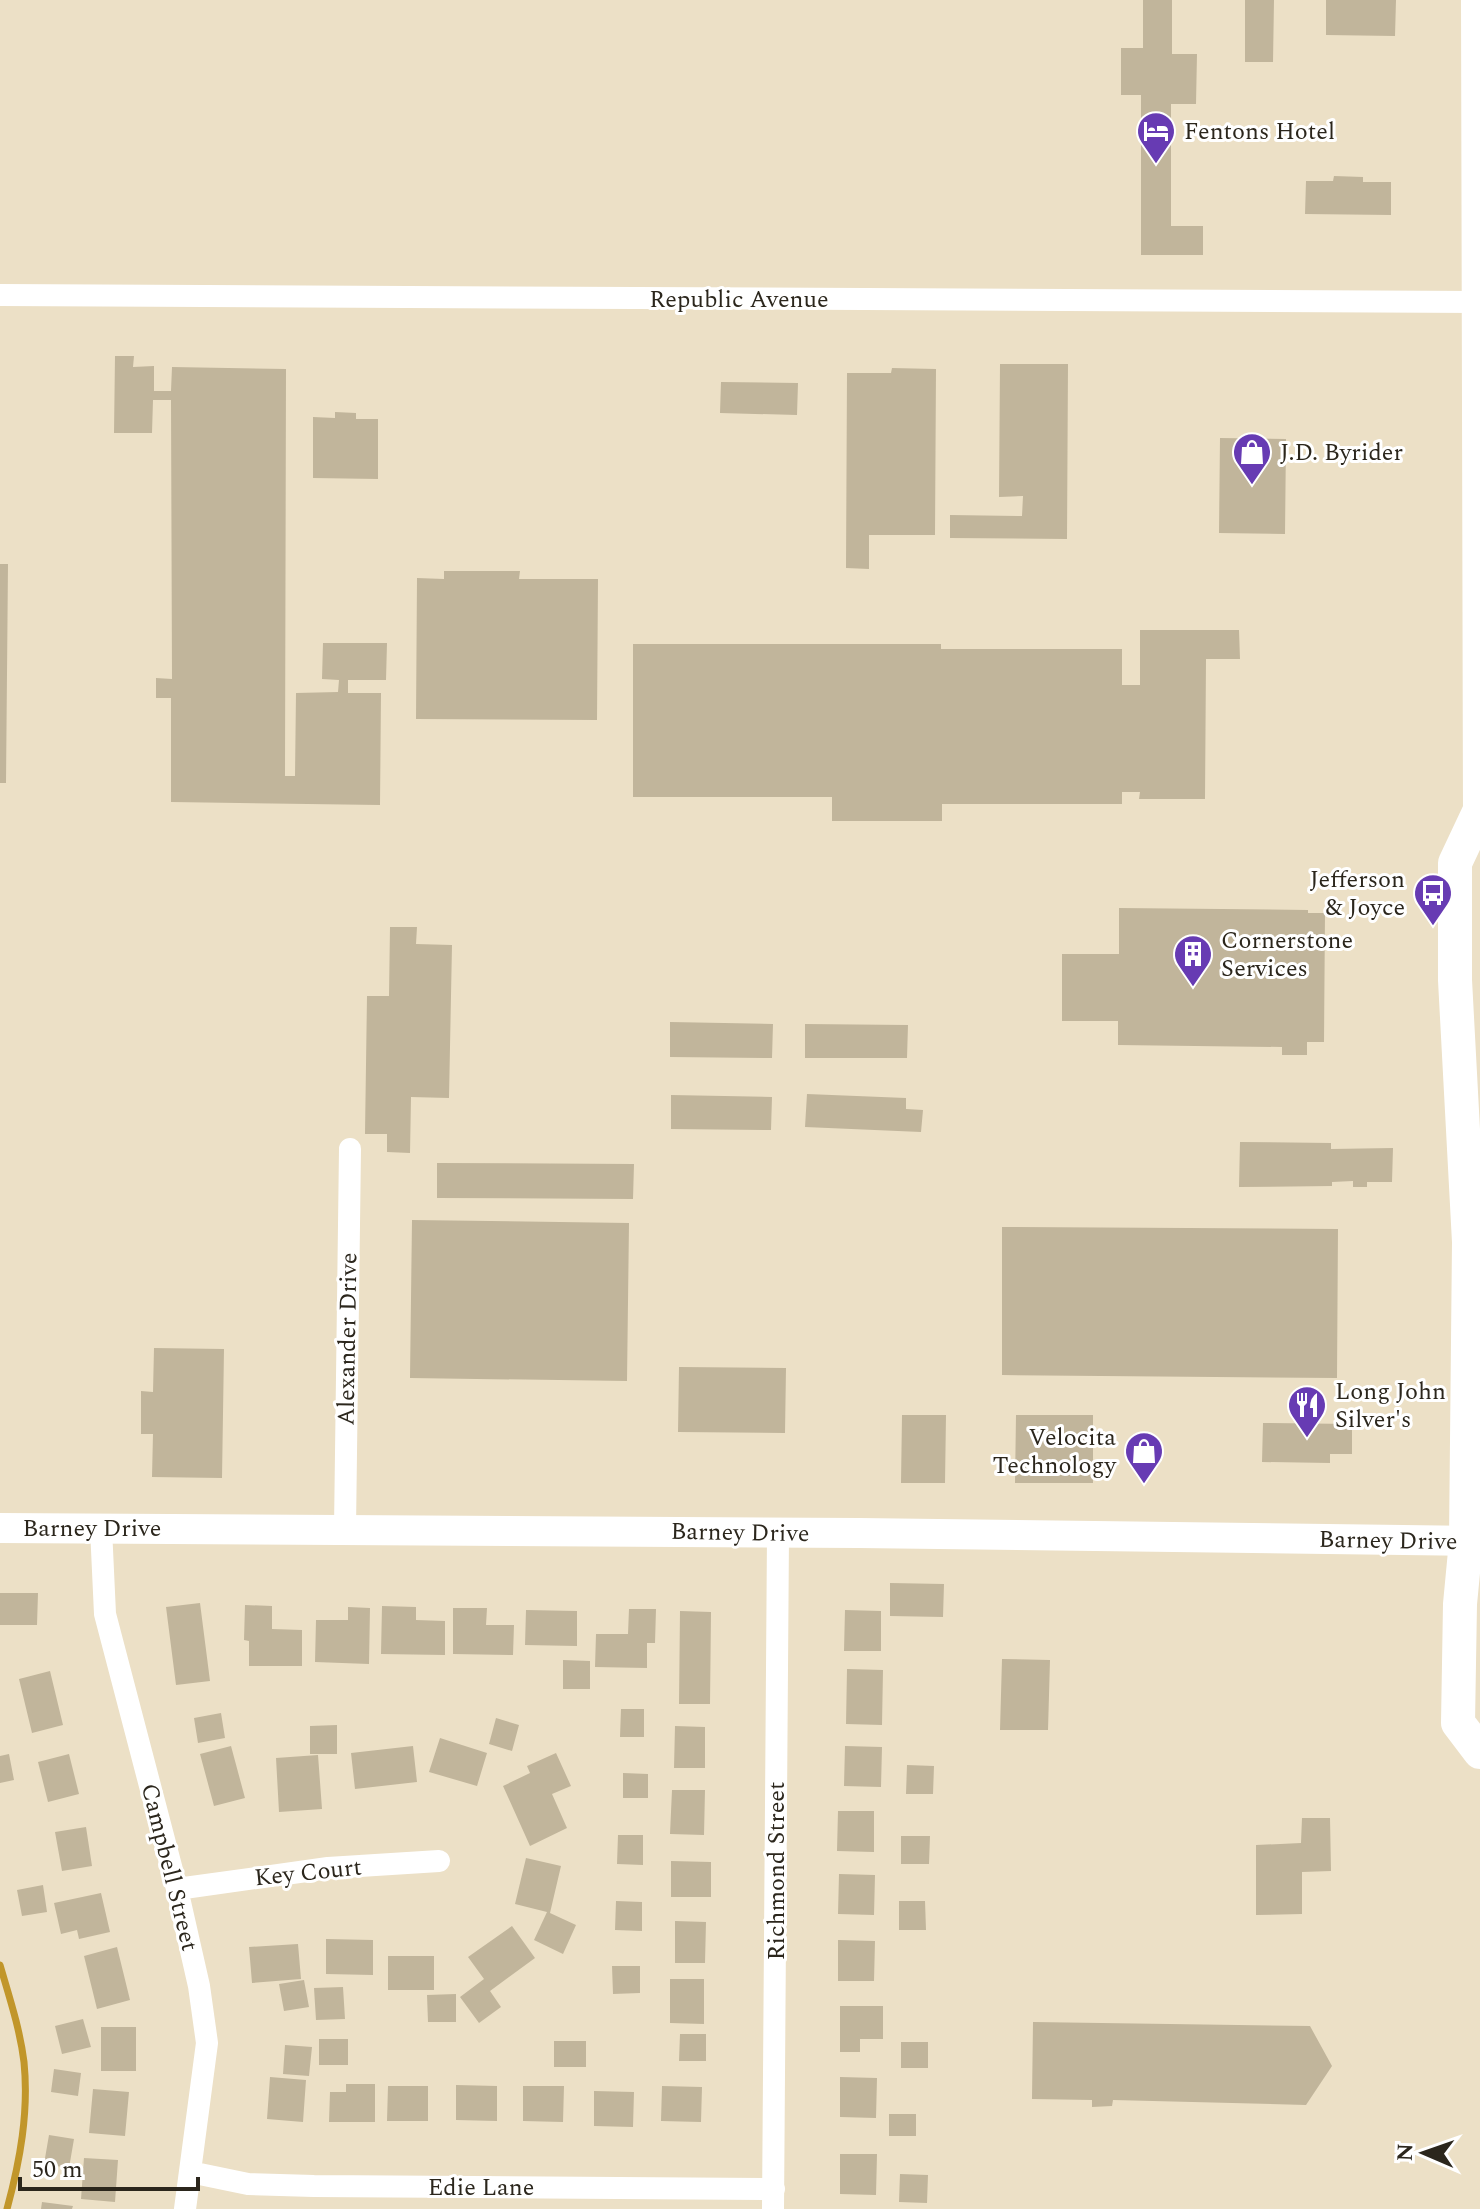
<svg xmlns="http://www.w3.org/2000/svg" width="1480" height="2209" viewBox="0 0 1480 2209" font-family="Spectral,serif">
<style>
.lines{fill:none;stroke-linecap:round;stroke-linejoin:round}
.stream{stroke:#c1962a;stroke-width:7}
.building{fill:#c1b59b}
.street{stroke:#fff;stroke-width:22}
.secondary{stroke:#fff;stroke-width:30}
.primary{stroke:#fff;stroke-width:34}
.labels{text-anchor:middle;stroke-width:6;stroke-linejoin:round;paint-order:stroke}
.poi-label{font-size:24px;fill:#2b261c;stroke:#fff;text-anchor:start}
.street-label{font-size:24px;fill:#2b261c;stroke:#fff}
</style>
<rect width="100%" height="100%" fill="#ece0c6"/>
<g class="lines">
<path class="stream" d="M 0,1965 C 9,1996 20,2029 24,2062 C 29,2112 20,2161 7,2209"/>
</g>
<path class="building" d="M 1143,0 L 1172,0 L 1172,54 L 1197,54 L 1196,104 L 1171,104 L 1171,226 L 1203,226 L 1203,255 L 1141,255 L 1141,95 L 1121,95 L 1121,48 L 1143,48 Z
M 1245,0 L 1274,0 L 1273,62 L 1245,62 Z
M 1326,0 L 1396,0 L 1395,36 L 1326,35 Z
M 1334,176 L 1363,177 L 1363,182 L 1391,182 L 1391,215 L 1305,214 L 1306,181 L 1333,181 Z
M 115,356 L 134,356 L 133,367 L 154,366 L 154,391 L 171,391 L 172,367 L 286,369 L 285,776 L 295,776 L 296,693 L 338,692 L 339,680 L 322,679 L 323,643 L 387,643 L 386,680 L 348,680 L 348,693 L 381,693 L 380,805 L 171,802 L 171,698 L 156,698 L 156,678 L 172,679 L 171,400 L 153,400 L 152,433 L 114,433 Z
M 1000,364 L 1068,364 L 1067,539 L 950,538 L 950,515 L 1022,516 L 1023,496 L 999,497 Z
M 892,368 L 936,369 L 935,535 L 869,535 L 869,569 L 846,568 L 847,373 L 891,373 Z
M 721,382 L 798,383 L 797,415 L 720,413 Z
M 335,412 L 356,413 L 356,419 L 378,419 L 378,479 L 313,478 L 313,417 L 335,418 Z
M 1220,438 L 1286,439 L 1285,534 L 1219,533 Z
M 0,564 L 8,564 L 6,783 L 0,783 Z
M 444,571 L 520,571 L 519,579 L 598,579 L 597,720 L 416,719 L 417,578 L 444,579 Z
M 1140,630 L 1239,630 L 1240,659 L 1206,659 L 1205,799 L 1139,799 L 1140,792 L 1122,792 L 1122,804 L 942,804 L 942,821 L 832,821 L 832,797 L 633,797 L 633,644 L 941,644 L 941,649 L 1122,649 L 1122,685 L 1140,685 Z
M 1119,908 L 1308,910 L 1308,913 L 1325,913 L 1324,1042 L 1307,1042 L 1307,1055 L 1282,1055 L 1282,1047 L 1118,1045 L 1118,1021 L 1062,1021 L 1062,954 L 1119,954 Z
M 390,927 L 417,927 L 416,944 L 452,945 L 449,1098 L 411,1097 L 410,1153 L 387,1152 L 387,1134 L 365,1134 L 367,996 L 389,996 Z
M 670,1022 L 773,1024 L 772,1058 L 670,1057 Z
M 805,1024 L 908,1025 L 907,1058 L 805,1058 Z
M 807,1094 L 906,1098 L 906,1109 L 923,1110 L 921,1132 L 805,1127 Z
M 671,1095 L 772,1097 L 771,1130 L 671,1129 Z
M 1240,1142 L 1331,1143 L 1331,1149 L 1393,1148 L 1392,1182 L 1367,1182 L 1367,1187 L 1353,1187 L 1353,1181 L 1332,1182 L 1332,1186 L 1239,1187 Z
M 437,1163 L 634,1164 L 633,1199 L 437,1198 Z
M 412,1220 L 629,1223 L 627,1381 L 410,1378 Z
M 1002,1227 L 1338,1229 L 1337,1378 L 1002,1375 Z
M 154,1348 L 224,1349 L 222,1478 L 152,1477 L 153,1434 L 141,1434 L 141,1391 L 153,1392 Z
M 679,1367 L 786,1368 L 785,1433 L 678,1432 Z
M 902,1415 L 946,1415 L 945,1483 L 901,1483 Z
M 1016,1415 L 1093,1415 L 1093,1483 L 1015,1483 Z
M 1263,1423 L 1352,1424 L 1352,1454 L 1330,1454 L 1330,1463 L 1262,1462 Z
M 890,1583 L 944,1584 L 943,1617 L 890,1616 Z
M 0,1593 L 38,1593 L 37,1625 L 0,1625 Z
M 200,1603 L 210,1681 L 176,1685 L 166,1607 Z
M 245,1605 L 272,1606 L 272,1629 L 302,1630 L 302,1666 L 249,1666 L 249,1641 L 244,1640 Z
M 382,1606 L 416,1607 L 416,1620 L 445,1621 L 445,1655 L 381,1654 Z
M 348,1607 L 370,1608 L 369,1664 L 315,1662 L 316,1620 L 348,1620 Z
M 453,1608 L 487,1608 L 486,1625 L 514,1625 L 513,1655 L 453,1654 Z
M 629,1609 L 656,1609 L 655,1643 L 647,1643 L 647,1668 L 595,1667 L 596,1634 L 628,1634 Z
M 526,1610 L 577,1611 L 577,1646 L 525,1645 Z
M 845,1610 L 881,1611 L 881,1651 L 844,1651 Z
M 680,1611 L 711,1612 L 710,1704 L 679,1704 Z
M 1002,1659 L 1050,1660 L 1048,1730 L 1000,1730 Z
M 563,1660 L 590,1661 L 590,1689 L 563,1689 Z
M 847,1669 L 883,1670 L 882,1725 L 846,1724 Z
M 50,1671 L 63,1725 L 32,1733 L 19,1679 Z
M 621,1709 L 644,1709 L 644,1737 L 620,1737 Z
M 221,1713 L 225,1738 L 198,1743 L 194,1718 Z
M 496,1718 L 519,1725 L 512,1751 L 489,1744 Z
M 337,1725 L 337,1754 L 310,1754 L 310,1726 Z
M 675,1726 L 705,1727 L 705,1768 L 674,1768 Z
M 440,1738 L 487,1753 L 477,1786 L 429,1772 Z
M 231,1746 L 245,1798 L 214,1806 L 200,1754 Z
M 413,1746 L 417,1782 L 355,1789 L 351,1753 Z
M 845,1746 L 882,1747 L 881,1787 L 844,1786 Z
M 556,1753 L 571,1786 L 552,1794 L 567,1828 L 530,1846 L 503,1786 L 530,1773 L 527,1766 Z
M 9,1754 L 14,1780 L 0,1783 L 0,1756 Z
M 69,1754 L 79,1794 L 48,1802 L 38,1762 Z
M 318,1755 L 322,1809 L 279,1812 L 276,1758 Z
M 907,1765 L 934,1766 L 933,1794 L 906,1794 Z
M 623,1773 L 648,1774 L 648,1798 L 623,1798 Z
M 672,1790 L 705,1790 L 704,1835 L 670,1834 Z
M 838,1811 L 874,1811 L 874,1852 L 837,1851 Z
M 1302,1818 L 1330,1818 L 1331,1871 L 1302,1872 L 1302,1914 L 1256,1915 L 1256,1845 L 1301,1843 Z
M 86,1827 L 92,1866 L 62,1871 L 55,1832 Z
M 618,1835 L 643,1835 L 643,1865 L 617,1864 Z
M 901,1836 L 930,1836 L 929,1864 L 901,1864 Z
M 526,1858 L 561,1866 L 550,1913 L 576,1925 L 563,1954 L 534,1940 L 547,1912 L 515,1904 Z
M 671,1861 L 711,1862 L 711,1897 L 671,1897 Z
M 839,1874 L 875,1875 L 874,1915 L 838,1914 Z
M 43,1885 L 47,1912 L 22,1916 L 17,1890 Z
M 101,1893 L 110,1932 L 79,1939 L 77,1930 L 61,1934 L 54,1903 Z
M 616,1901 L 642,1902 L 642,1931 L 615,1930 Z
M 899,1901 L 925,1901 L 926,1930 L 899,1930 Z
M 675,1921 L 706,1922 L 705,1963 L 675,1963 Z
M 512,1926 L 535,1958 L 490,1991 L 501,2007 L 479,2023 L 460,1997 L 484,1979 L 468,1957 Z
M 326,1939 L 373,1940 L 373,1975 L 326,1974 Z
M 838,1940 L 875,1941 L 874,1981 L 838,1981 Z
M 298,1944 L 301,1979 L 252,1983 L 249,1947 Z
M 117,1947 L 130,2000 L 97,2009 L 84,1956 Z
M 388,1956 L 434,1956 L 434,1990 L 388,1990 Z
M 612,1966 L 640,1966 L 640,1993 L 613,1994 Z
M 670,1979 L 704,1979 L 704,2024 L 670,2023 Z
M 304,1980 L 309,2007 L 284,2011 L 279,1984 Z
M 343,1987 L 345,2019 L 316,2020 L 314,1988 Z
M 456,1994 L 456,2022 L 428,2022 L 427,1995 Z
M 840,2006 L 883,2006 L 883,2039 L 860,2039 L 860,2052 L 840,2052 Z
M 83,2019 L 91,2047 L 62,2054 L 55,2026 Z
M 1033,2022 L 1310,2026 L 1332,2066 L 1306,2105 L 1113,2100 L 1112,2106 L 1092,2107 L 1092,2100 L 1032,2099 Z
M 101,2027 L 136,2027 L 136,2071 L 101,2071 Z
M 680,2034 L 706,2034 L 706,2061 L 679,2061 Z
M 319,2039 L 348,2039 L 348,2065 L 319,2065 Z
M 554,2041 L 586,2041 L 586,2067 L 554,2067 Z
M 901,2042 L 928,2042 L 928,2068 L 901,2068 Z
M 285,2045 L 312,2047 L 309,2076 L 283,2074 Z
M 54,2069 L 81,2073 L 78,2096 L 51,2092 Z
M 270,2077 L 306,2080 L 303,2122 L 267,2119 Z
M 840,2077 L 877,2078 L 876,2118 L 840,2117 Z
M 346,2084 L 375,2084 L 375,2122 L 329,2122 L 330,2092 L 346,2092 Z
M 456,2085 L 497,2086 L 497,2121 L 456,2120 Z
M 388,2086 L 428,2086 L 428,2121 L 387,2121 Z
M 523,2086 L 564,2086 L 563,2122 L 523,2121 Z
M 662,2086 L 702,2087 L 701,2122 L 661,2121 Z
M 93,2089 L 129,2092 L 125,2136 L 89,2133 Z
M 594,2091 L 634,2092 L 633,2127 L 594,2126 Z
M 889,2114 L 916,2114 L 916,2136 L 889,2136 Z
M 49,2135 L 74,2139 L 69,2168 L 44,2164 Z
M 840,2154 L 877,2154 L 876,2195 L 840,2194 Z
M 84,2158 L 118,2160 L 115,2202 L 81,2199 Z
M 900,2174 L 928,2175 L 927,2203 L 899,2202 Z
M 42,2202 L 73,2206 L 72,2209 L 41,2209 Z"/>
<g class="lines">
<path class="street" d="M 0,295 L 1479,302
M 101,1528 L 105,1614 L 177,1889 L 199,1986 L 207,2043 L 185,2209
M 345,1529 L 350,1149
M 177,1889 L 328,1868 L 439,1861
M 190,2172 L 248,2184 L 314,2186 L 774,2189
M 773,2209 L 778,1534"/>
<path class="secondary" d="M 0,1528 L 859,1533 L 1480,1541"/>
<path class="primary" d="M 1478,0 L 1480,815
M 1479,812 L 1455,863 L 1455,980 L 1469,1242 L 1466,1541 L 1460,1604 L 1458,1723 L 1480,1752"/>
</g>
<defs>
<g id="hotel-pin" transform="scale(2)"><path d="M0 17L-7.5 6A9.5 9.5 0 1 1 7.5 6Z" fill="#673bb3" stroke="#fff"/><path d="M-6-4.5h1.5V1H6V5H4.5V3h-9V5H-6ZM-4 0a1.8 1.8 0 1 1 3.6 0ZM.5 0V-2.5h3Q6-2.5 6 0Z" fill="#fff"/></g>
<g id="shop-pin" transform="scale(2)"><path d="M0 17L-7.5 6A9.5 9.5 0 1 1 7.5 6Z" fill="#673bb3" stroke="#fff"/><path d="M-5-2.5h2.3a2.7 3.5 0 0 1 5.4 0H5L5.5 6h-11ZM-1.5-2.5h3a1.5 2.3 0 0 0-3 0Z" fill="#fff"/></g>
<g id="bus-pin" transform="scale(2)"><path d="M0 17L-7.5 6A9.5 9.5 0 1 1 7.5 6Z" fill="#673bb3" stroke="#fff"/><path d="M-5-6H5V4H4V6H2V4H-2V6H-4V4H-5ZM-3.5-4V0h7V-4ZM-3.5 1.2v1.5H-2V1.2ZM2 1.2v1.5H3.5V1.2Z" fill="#fff"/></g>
<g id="building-pin" transform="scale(2)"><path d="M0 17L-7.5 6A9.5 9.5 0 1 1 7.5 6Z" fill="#673bb3" stroke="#fff"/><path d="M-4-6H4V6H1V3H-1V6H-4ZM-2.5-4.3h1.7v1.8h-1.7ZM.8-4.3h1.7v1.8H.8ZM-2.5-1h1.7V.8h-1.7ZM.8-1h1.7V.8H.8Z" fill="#fff"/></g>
<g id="restaurant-pin" transform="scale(2)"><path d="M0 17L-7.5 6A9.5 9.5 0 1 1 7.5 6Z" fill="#673bb3" stroke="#fff"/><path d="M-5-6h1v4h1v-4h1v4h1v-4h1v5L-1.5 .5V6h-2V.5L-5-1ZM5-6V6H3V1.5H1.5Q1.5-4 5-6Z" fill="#fff"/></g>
</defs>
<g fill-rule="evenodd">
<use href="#hotel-pin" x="1156" y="131"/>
<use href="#shop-pin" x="1252" y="452"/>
<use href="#bus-pin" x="1433" y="893"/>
<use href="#building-pin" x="1193" y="954"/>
<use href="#restaurant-pin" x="1307" y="1405"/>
<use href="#shop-pin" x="1144" y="1451"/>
</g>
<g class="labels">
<g class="poi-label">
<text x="1184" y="139">Fentons Hotel</text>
<text x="1280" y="460">J.D. Byrider</text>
<text x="1405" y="887" text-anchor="end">Jefferson<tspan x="1405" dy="28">&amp; Joyce</tspan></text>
<text x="1221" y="948">Cornerstone<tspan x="1221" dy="28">Services</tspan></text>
<text x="1335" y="1399">Long John<tspan x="1335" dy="28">Silver's</tspan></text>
<text x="1116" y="1445" text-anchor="end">Velocita<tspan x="1116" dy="28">Technology</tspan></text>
</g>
<g class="street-label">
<text x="739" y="307">Republic Avenue</text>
<text transform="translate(347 1339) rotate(-89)" y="8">Alexander Drive</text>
<text x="92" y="1536">Barney Drive</text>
<text transform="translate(740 1532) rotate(1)" y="8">Barney Drive</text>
<text transform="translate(1388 1540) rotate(1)" y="8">Barney Drive</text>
<text transform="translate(170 1867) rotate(76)" y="8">Campbell Street</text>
<text transform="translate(776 1871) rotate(-90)" y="8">Richmond Street</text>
<text transform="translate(308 1872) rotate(-6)" y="8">Key Court</text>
<text x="481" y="2195">Edie Lane</text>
</g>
</g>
<g transform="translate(1424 2153) rotate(272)" stroke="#ffffff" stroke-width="6" paint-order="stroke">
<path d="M0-6L14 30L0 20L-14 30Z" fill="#2b261c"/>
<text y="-12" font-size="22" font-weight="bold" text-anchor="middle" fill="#2b261c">N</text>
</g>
<path d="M20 2177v12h178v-12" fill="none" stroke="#2b261c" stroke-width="4"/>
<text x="32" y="2177" font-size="24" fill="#2b261c" stroke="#ffffff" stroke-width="6" paint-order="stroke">50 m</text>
</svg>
